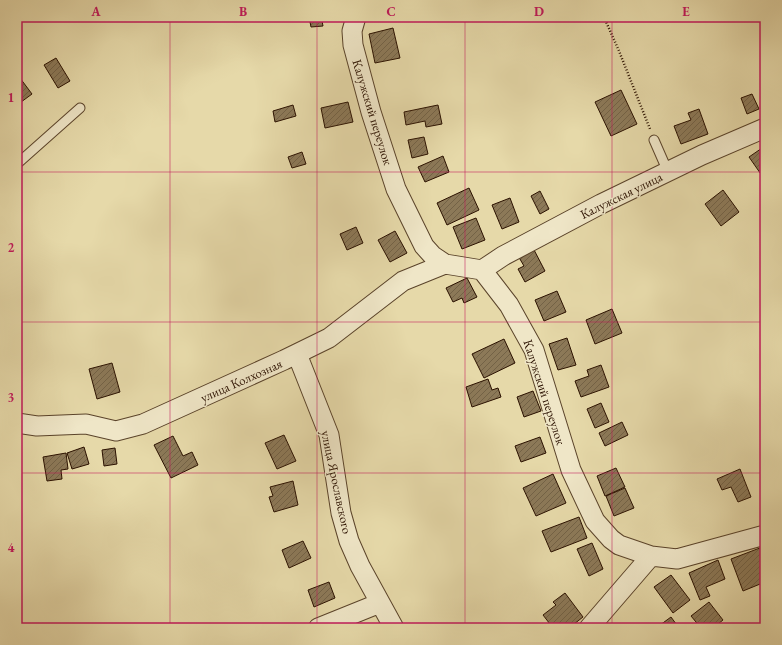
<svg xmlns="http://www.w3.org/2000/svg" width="782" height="645" viewBox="0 0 782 645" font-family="'EB Garamond',serif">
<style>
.building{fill:url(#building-hatch);stroke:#2b1100}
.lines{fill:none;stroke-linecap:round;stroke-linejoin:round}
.service-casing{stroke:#5a432a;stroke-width:11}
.minor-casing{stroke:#5a432a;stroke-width:21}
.path{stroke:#2b1100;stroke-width:2.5;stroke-dasharray:1 2;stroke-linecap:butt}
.service{stroke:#efe6c7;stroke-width:9}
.minor{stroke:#efe6c7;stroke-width:19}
.grid{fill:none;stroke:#c2185b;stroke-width:1;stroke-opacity:0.55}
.labels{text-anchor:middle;stroke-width:3;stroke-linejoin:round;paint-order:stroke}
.street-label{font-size:13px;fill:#2b1100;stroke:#efe6c7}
.neatline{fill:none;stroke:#c2185b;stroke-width:1.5}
.grid-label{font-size:13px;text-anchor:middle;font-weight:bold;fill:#c2185b}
</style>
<defs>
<pattern id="building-hatch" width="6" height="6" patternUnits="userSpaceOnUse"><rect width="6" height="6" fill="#8c7958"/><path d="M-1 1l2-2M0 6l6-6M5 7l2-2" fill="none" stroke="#736246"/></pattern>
</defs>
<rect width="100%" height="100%" fill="#e6d9a9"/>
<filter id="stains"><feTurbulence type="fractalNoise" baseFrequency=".005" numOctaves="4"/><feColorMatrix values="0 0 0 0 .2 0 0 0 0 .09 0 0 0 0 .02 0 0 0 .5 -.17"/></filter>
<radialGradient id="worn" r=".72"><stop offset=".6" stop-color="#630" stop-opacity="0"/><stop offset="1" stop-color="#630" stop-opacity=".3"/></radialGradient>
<path class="building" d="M 309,17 L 335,17 L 335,20 L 322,21 L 323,26 L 311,27 Z
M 393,28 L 400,58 L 375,63 L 369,34 Z
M 56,58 L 70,81 L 58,88 L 44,65 Z
M 17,74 L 32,94 L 17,105 Z
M 621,90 L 637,124 L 611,136 L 595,102 Z
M 752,94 L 759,109 L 747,114 L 741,98 Z
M 348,102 L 353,122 L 325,128 L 321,108 Z
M 293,105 L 296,116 L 275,122 L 273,111 Z
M 438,105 L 442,124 L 426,127 L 425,121 L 406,125 L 404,112 Z
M 699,109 L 708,134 L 681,144 L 674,126 L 691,120 L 688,113 Z
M 424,137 L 428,154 L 412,158 L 408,140 Z
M 765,146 L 765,180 L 749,157 Z
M 302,152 L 306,164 L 292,168 L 288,157 Z
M 443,156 L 449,172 L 425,182 L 418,167 Z
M 469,188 L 479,210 L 447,225 L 437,203 Z
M 723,190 L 739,212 L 721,226 L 705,204 Z
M 540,191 L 549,209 L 540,214 L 531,196 Z
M 510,198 L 519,222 L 502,229 L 492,205 Z
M 476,218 L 485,240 L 462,249 L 453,227 Z
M 356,227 L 363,243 L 347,250 L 340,234 Z
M 395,231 L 407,253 L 390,262 L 378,240 Z
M 532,246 L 545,271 L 525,282 L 518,269 L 524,266 L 517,254 Z
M 467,278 L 477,297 L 464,303 L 462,298 L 453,302 L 446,288 Z
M 557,291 L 566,312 L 544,321 L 535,300 Z
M 612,309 L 622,333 L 595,344 L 586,320 Z
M 567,338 L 576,365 L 558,370 L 549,344 Z
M 504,339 L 515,363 L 484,378 L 472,354 Z
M 112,363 L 120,392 L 97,399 L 89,369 Z
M 601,365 L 609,387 L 581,397 L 575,381 L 589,376 L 587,370 Z
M 488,379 L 492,390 L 498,388 L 501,397 L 472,407 L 466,387 Z
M 533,391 L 541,411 L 524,417 L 517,397 Z
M 601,403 L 609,422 L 595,428 L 587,409 Z
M 622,422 L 628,435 L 605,446 L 599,433 Z
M 284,435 L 296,461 L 277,469 L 265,443 Z
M 173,436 L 183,456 L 192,452 L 198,465 L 171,478 L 154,445 Z
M 540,437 L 546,453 L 521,462 L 515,446 Z
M 84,447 L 89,464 L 72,469 L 67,453 Z
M 115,448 L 117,464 L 104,466 L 102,450 Z
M 66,453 L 68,469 L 61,470 L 62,479 L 47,481 L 43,457 Z
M 616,468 L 625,487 L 605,496 L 597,476 Z
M 740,469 L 751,497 L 738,502 L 731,487 L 722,490 L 717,479 Z
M 553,474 L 566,503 L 536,516 L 523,488 Z
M 293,481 L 298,505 L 274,512 L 269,497 L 273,496 L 270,487 Z
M 625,488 L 634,508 L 614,516 L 606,496 Z
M 579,517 L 587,538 L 551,552 L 542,531 Z
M 303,541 L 311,558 L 289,568 L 282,550 Z
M 592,543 L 603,569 L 589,576 L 577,549 Z
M 765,546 L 765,582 L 743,591 L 731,559 Z
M 718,560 L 725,579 L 706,587 L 710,596 L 700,600 L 689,573 Z
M 671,575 L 690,600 L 673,613 L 654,587 Z
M 329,582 L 335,598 L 314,607 L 308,590 Z
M 565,593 L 583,617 L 569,628 L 553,628 L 543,615 L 556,605 L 553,602 Z
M 709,602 L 723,620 L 713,628 L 701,628 L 691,616 Z
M 671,617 L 679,628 L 656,628 Z"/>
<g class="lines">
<g class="service-casing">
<path id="service" d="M 654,140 L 668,172
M 17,164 L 80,108"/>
</g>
<g class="minor-casing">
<path id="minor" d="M 356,17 L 352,31 L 353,45 L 371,112 L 396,189 L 424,246 L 433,256 L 445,264 L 482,270 L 509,305 L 534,350 L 571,470 L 595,521 L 611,539 L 619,545 L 651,556 L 677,559 L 765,535
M 482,270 L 503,256 L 601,204 L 702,155 L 765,128
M 297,354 L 329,435 L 341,513 L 349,541 L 360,566 L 394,628
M 17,423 L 37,426 L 86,424 L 116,431 L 143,424 L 284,360 L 329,338 L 403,281 L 445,264
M 318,628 L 380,603
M 589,628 L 651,556"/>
</g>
<path class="path" d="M 604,17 L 619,51 L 650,129"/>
<use href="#service" class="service"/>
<use href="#minor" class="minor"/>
</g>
<path class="grid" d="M 170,17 L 170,628M 317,17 L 317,628M 465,17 L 465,628M 612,17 L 612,628M 17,172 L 765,172M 17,322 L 765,322M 17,473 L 765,473"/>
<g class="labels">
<g class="street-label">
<text transform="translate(373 112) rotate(73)" y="5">Калужский переулок</text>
<text transform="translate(621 195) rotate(-26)" y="5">Калужская улица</text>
<text transform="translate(241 380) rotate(-24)" y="5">улица Колхозная</text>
<text transform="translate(545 392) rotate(72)" y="5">Калужский переулок</text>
<text transform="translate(337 482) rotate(78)" y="5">улица Ярославского</text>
</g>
</g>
<rect width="782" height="645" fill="none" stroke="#e6d9a9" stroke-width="44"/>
<rect x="22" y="22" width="738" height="601" class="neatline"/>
<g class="grid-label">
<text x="96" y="16">A</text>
<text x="243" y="16">B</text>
<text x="391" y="16">C</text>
<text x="539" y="16">D</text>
<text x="686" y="16">E</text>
<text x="11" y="102">1</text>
<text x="11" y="252">2</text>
<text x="11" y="402">3</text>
<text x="11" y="552">4</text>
</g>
<rect width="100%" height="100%" filter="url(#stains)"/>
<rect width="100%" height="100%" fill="url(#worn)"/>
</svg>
